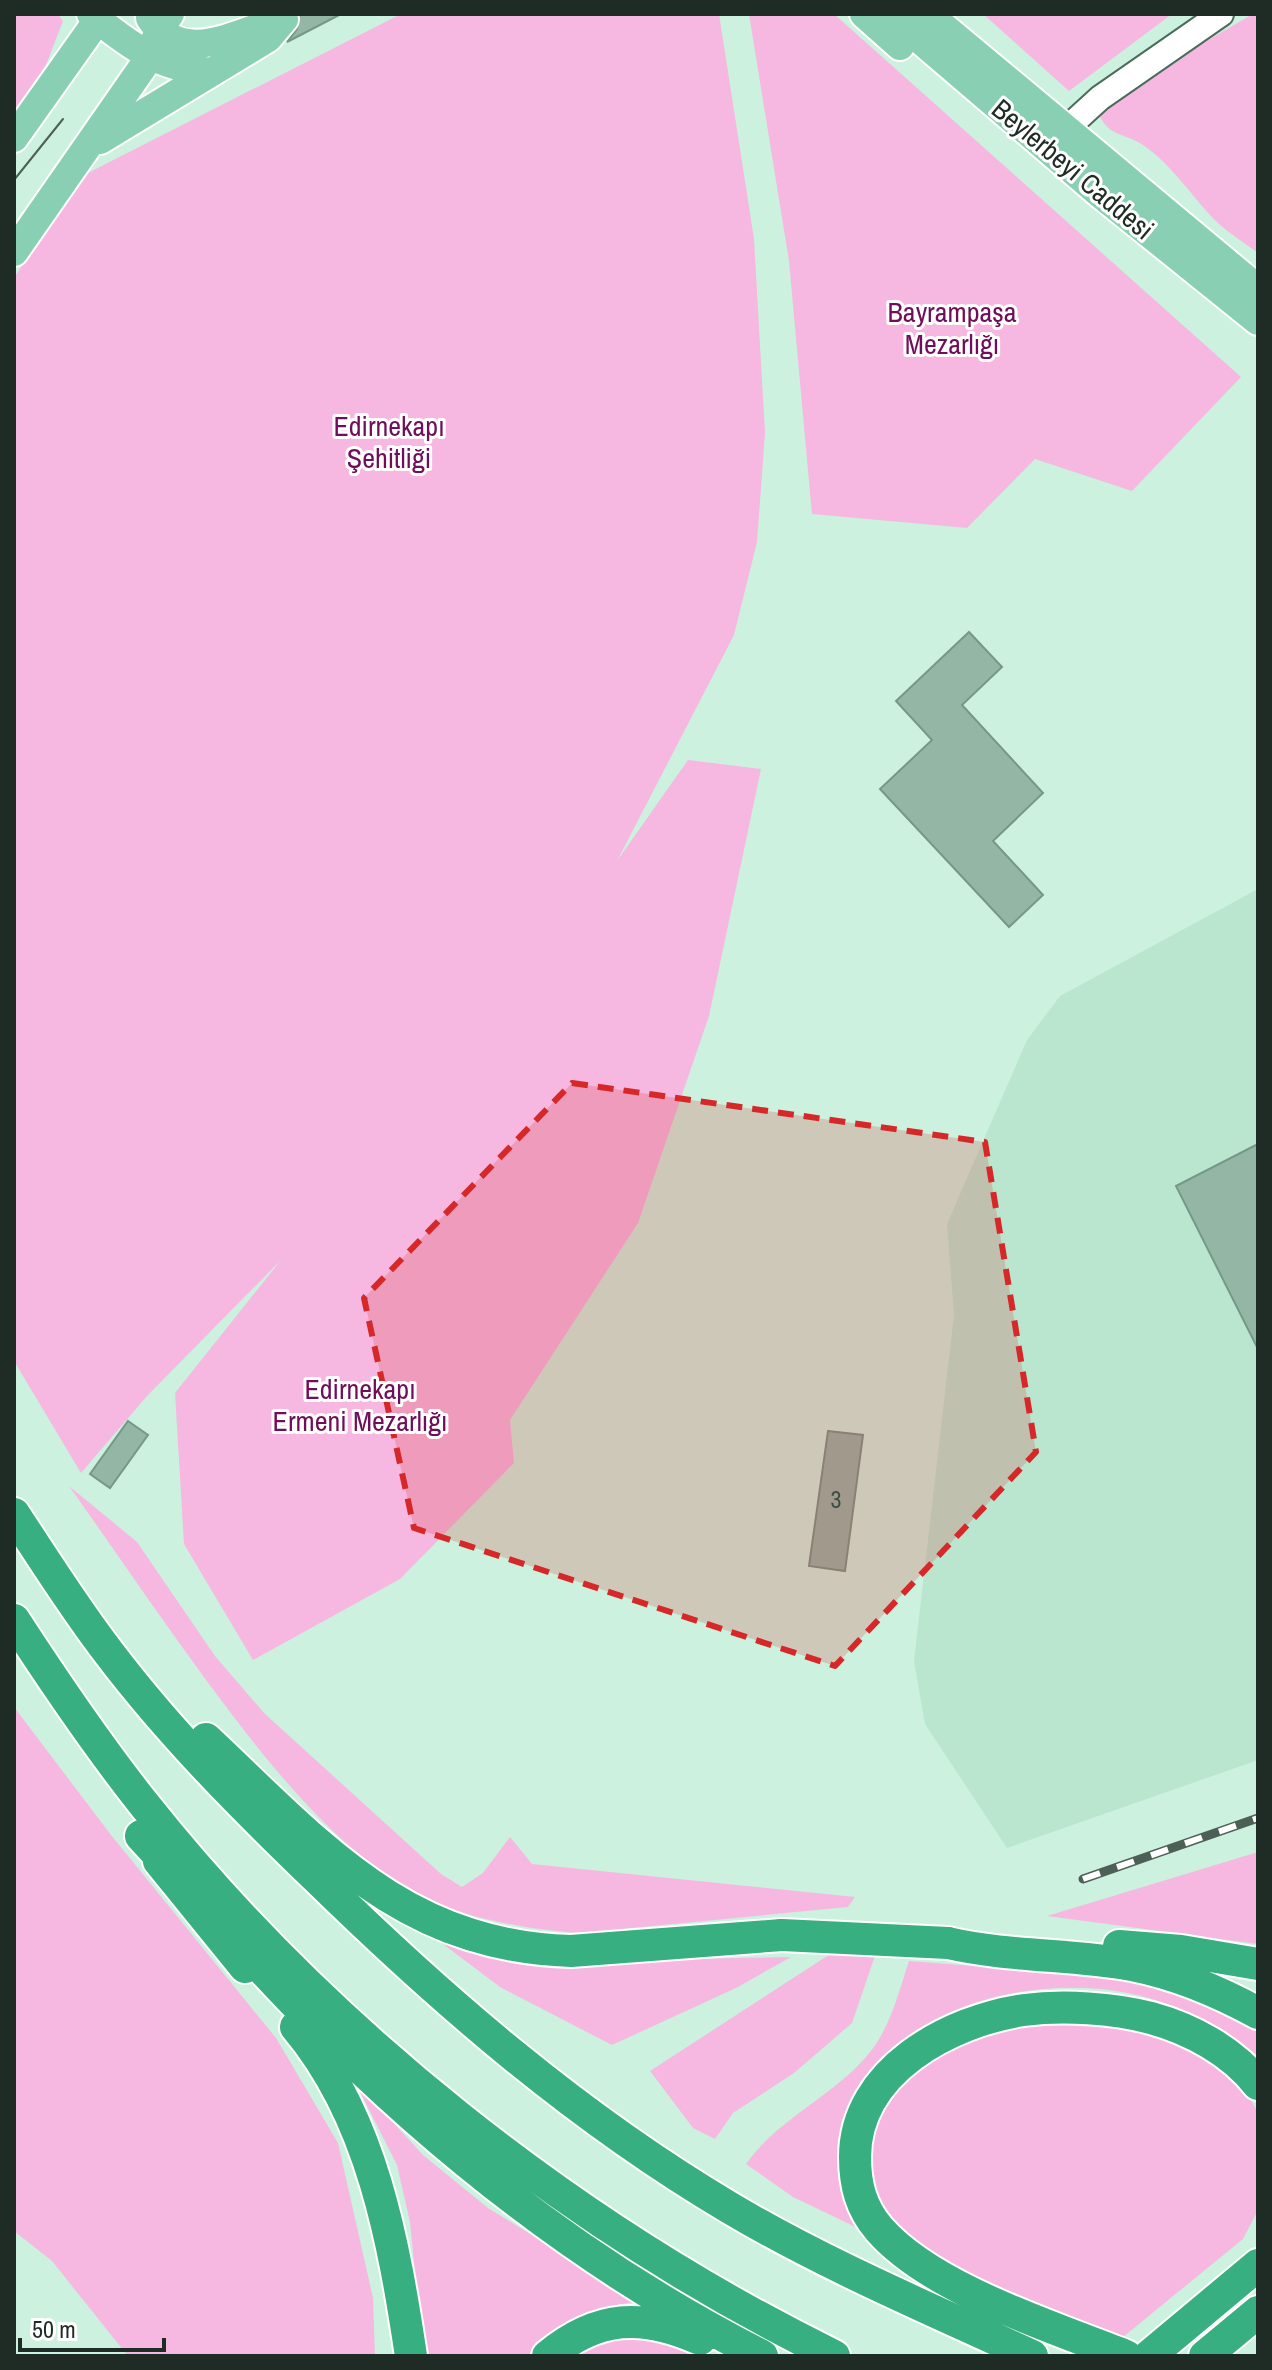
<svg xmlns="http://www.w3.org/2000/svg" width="1272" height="2370" viewBox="0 0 1272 2370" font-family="'Archivo Narrow',sans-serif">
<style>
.built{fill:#bae6d0}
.green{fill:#f6b8e0}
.building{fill:#94b7a5;stroke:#769887;stroke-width:2}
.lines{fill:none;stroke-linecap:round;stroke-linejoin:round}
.secondary-casing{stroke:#4b6b5b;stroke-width:28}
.primary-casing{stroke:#fff;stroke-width:32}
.highway-casing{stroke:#fff;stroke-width:36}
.secondary{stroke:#fff;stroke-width:24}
.primary{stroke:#88cfb3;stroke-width:28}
.highway{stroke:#38af80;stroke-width:32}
.tram{stroke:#4c6056;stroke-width:2}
.rail-casing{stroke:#4c6056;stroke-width:9}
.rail{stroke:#fff;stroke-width:6;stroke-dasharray:18;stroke-linecap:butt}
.highway-bridge-casing{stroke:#fff;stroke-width:36;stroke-linecap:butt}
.highway-bridge{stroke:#38af80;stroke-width:32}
.marked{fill:#d62828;fill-opacity:0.2;stroke:#d62828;stroke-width:6;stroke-dasharray:16 10;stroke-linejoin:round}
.labels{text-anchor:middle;stroke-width:6;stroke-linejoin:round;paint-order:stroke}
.number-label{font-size:24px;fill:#3c4f45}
.street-label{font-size:28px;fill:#1e2c25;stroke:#fff}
.park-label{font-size:28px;fill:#6f0e59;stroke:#fff}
</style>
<rect width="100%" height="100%" fill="#ccf1de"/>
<path class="built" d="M 1258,889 L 1258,1760 L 1007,1848 L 925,1724 L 914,1661 L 954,1315 L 947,1224 L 1027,1040 L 1060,996 Z"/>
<path class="green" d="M 14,14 L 58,14 L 63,21 L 46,65 L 14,113 Z
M 401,14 L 719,14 L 754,239 L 765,433 L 757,542 L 734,635 L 617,861 L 688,760 L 761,769 L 709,1016 L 638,1223 L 510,1420 L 514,1463 L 400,1579 L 253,1660 L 184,1544 L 175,1393 L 281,1260 L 147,1396 L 81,1473 L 14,1361 L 14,278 L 78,178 Z
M 749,14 L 834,14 L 1241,377 L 1132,491 L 1035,459 L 967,528 L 812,514 L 789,261 Z
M 983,14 L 1172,14 L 1069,91 Z
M 1253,14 L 1258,14 L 1258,253 C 1245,243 1230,234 1218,223 C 1192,198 1173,165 1143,145 C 1126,133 1108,137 1099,114 L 1106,99 Z
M 69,1486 L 137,1542 L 215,1656 L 264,1713 L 441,1874 L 462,1887 L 483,1873 L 510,1837 L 532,1864 L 855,1897 L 848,1907 L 580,1933 C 526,1930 445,1915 400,1885 C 321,1832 265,1759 209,1684 C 161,1619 116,1552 69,1486 Z
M 14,1707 L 111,1835 L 276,2038 L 338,2143 L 373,2298 L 375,2356 L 128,2356 L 52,2261 L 14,2231 Z
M 1258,1852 L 1258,1944 L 1047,1916 L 1255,1853 Z
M 443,1944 L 542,1962 L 791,1957 L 736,1988 L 612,2045 L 500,1987 Z
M 841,1947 L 876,1953 L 852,2023 L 794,2073 L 733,2113 L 715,2139 L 693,2128 L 650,2071 Z
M 909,1961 L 1135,1978 L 1185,1990 L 1258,2028 L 1258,2056 C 1221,2025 1176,2003 1128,1993 C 1043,1976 927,1999 872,2071 C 858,2089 841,2118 842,2142 C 844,2171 857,2203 864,2231 L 793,2197 L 746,2164 C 778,2119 830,2098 866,2057 C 890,2030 898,1994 909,1961 Z
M 1079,2019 L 1161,2035 L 1209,2058 L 1241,2082 L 1258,2113 L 1258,2210 L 1243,2239 L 1123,2337 L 921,2255 L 882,2216 L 865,2152 L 879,2117 L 902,2082 L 935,2055 L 975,2036 L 1029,2020 Z
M 354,2080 L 423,2155 L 488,2208 L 639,2301 C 588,2310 569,2317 534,2356 L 423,2356 L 410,2222 L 397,2165 Z
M 671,2335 L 715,2356 L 565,2356 L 594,2339 Z"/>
<path class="building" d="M 300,14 L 341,14 L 287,42 L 297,29 Z
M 969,632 L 1002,667 L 962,705 L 1043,793 L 993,841 L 1043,895 L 1009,927 L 880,789 L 932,740 L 896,701 Z
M 1258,1144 L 1258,1349 L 1176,1186 Z
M 128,1421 L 148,1435 L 110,1488 L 90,1474 Z
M 828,1431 L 863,1435 L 845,1571 L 809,1566 Z"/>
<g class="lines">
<g class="secondary-casing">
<path id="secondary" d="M 1066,129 L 1100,98 L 1221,14"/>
</g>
<g class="primary-casing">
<path id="primary" d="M 91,14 C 131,47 159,67 211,72
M 864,14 L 900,46
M 890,14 L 1099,193 L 1258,321
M 928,14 L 1258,289
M 150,18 C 180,64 229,37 271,23
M 14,138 L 102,14
M 100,140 L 268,38 L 284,19
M 14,252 L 149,58 L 159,29 L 170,14"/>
</g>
<g class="highway-casing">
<path id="highway" d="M 14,1514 C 45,1561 75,1609 109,1653 C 172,1736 245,1809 320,1881 C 445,2003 578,2118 730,2208 C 826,2265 931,2309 1032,2356
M 14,1620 C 55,1683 97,1745 143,1803 C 324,2031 573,2228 834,2356
M 206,1739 C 319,1845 403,1946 571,1951 L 782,1935
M 141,1836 L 177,1875
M 159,1861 L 245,1967
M 238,1942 C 387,2108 561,2254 762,2356
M 948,1943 C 1009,1957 1071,1954 1132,1965 C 1177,1974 1218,1991 1258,2013
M 1119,1946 L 1181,1951 L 1258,1964
M 296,2027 C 372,2117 394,2243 411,2356
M 548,2356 C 598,2315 642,2313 700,2339
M 1126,2356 C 1053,2327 931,2289 879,2229 C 861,2208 855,2185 855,2157 C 855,2071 949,2021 1024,2010 C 1063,2005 1113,2008 1151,2018 C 1191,2029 1232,2051 1258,2084
M 1149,2356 L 1258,2265
M 1205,2356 L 1258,2312"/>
</g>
<use href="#secondary" class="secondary"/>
<use href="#primary" class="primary"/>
<use href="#highway" class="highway"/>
<path class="tram" d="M 14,180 L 63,119"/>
<g class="rail-casing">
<path id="rail" d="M 1083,1879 L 1258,1818"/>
</g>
<use href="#rail" class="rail"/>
<g class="highway-bridge-casing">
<path id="highway-bridge" d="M 782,1935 L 948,1943"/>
</g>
<use href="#highway-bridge" class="highway-bridge"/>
</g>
<path class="marked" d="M 572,1083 L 985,1142 L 1036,1452 L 835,1666 L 414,1528 L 364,1298 Z"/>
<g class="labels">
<g class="number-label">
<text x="836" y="1508">3</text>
</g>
<g class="street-label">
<text transform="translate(1073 169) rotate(40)" y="10">Beylerbeyi Caddesi</text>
</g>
<g class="park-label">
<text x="952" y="322">Bayrampaşa<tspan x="952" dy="32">Mezarlığı</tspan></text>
<text x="389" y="436">Edirnekapı<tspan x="389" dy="32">Şehitliği</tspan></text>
<text x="360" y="1399">Edirnekapı<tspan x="360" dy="32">Ermeni Mezarlığı</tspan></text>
</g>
</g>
<rect width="1272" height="2370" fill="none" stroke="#1e2c25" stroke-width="32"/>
<path d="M20 2338v12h144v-12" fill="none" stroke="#1e2c25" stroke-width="4"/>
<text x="32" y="2338" font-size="24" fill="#1e2c25" stroke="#ffffff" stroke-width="6" paint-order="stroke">50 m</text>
</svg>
